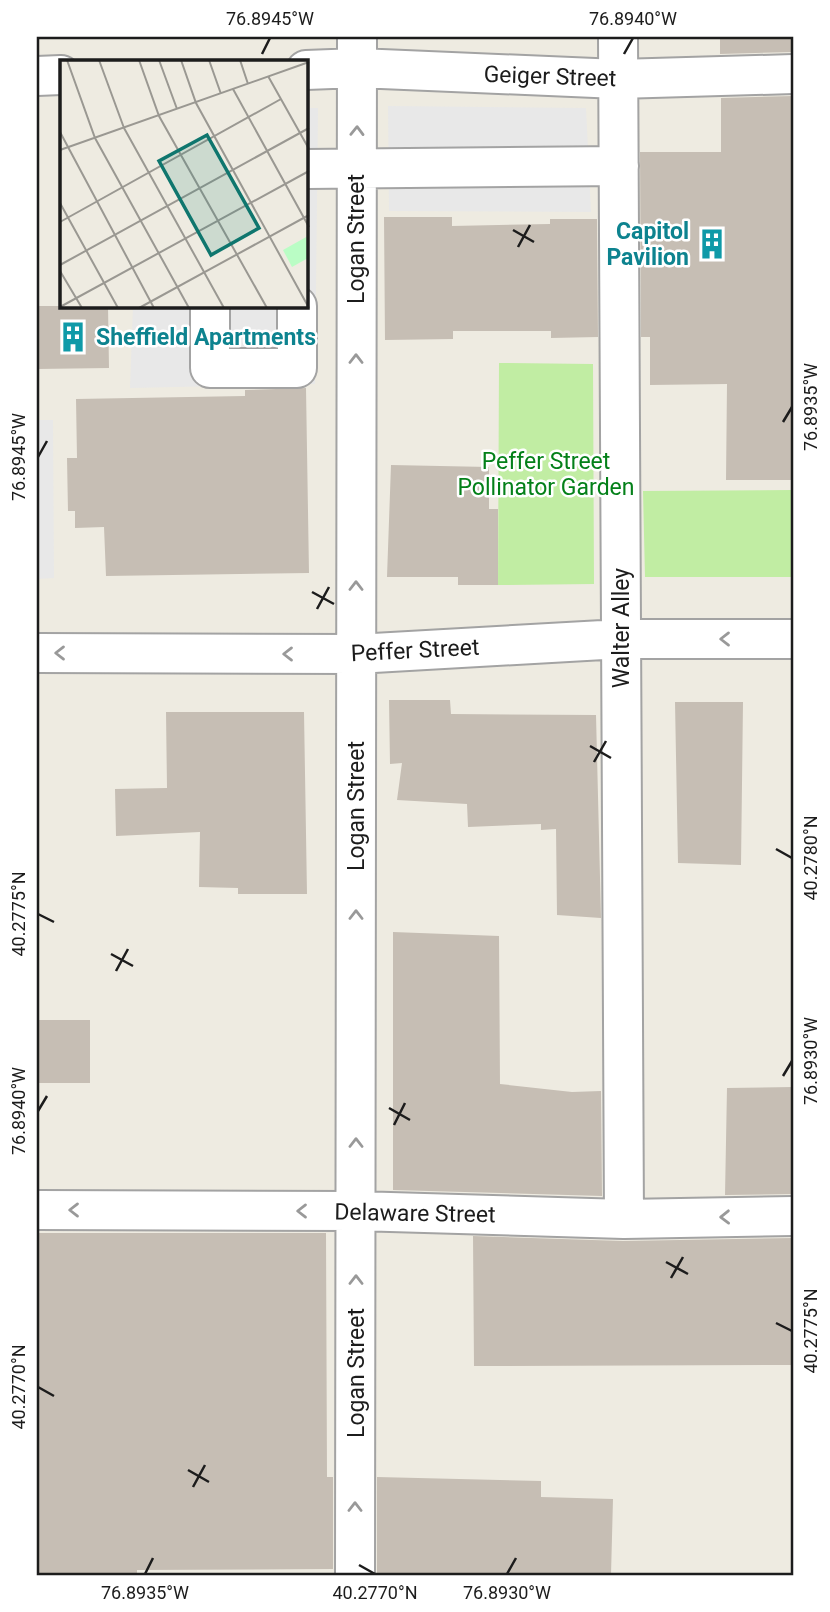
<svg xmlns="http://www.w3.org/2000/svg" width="830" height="1612" viewBox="0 0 830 1612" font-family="Roboto,sans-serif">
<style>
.grass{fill:#c1eda3}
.parking{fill:#e8e8e8}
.building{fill:#c6beb4}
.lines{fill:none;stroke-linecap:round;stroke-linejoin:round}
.minor-casing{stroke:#a3a3a3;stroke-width:42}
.minor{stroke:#fff;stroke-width:38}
.oneway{stroke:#999}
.ticks{fill:none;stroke:#1c1c1c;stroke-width:2.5}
.labels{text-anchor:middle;stroke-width:5;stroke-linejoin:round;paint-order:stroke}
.street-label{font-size:23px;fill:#1c1c1c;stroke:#fff}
.culture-label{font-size:23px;font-weight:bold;fill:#0d838f;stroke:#fff;text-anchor:end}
.park-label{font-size:23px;fill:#048019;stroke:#fff}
.inset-road{fill:none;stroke:#9a9892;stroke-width:2}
.view{fill:#0f766e;fill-opacity:0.15;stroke:#0f766e;stroke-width:3.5}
.inset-edge{fill:none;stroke:#1c1c1c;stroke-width:3.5}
.neatline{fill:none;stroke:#1c1c1c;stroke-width:2.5}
.ticks-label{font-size:18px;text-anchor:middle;fill:#1c1c1c}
</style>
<rect width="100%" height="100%" fill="#eeebe1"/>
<path class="grass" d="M 499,363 L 593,364 L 594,584 L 498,585 Z
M 793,490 L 793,577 L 645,577 L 643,491 Z"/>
<path class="parking" d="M 388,106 L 586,108 L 591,212 L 389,211 Z
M 306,108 L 318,108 L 315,384 L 130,388 L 133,306 L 306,306 Z
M 37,420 L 53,420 L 54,578 L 37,579 Z"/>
<path class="building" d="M 720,37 L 793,37 L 793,52 L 720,54 Z
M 793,96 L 793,480 L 726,480 L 727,384 L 650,385 L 650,337 L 641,337 L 640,152 L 721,152 L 721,98 Z
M 384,217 L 452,217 L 452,226 L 550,224 L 550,219 L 597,219 L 598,337 L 551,338 L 551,331 L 453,331 L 453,339 L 385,340 Z
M 37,306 L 108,306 L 109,368 L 37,369 Z
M 306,388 L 309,573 L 106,576 L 104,527 L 75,528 L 75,511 L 68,511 L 67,458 L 77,458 L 76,399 L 245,396 L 245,390 Z
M 391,465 L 489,467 L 489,509 L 498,509 L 498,585 L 458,585 L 458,577 L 387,577 Z
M 389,700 L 450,700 L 451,714 L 596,715 L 601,918 L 557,915 L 556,829 L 541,830 L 541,824 L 468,827 L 467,804 L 397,800 L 402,763 L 390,764 Z
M 675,702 L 743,702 L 741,865 L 678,863 Z
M 166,712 L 304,712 L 307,894 L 238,894 L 238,888 L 199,887 L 200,832 L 116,836 L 115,789 L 167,788 Z
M 393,932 L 499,936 L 500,1084 L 572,1092 L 601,1091 L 602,1196 L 393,1190 Z
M 37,1020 L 90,1020 L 90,1083 L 37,1083 Z
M 793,1087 L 793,1194 L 725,1195 L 727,1088 Z
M 37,1233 L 326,1233 L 327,1477 L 333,1477 L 333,1569 L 137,1570 L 137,1575 L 37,1575 Z
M 473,1236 L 623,1241 L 793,1238 L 793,1365 L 474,1366 Z
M 377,1477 L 541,1481 L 541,1497 L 613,1499 L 611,1575 L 377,1575 Z"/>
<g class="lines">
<g class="minor-casing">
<path id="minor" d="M 618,37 L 624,1219
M 306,70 L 358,68 L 618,79 L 793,74
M 37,76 L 61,75
M 306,169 L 619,166
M 210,306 L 210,368 L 297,368 L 297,306
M 37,653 L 356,654 L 621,639 L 793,639
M 37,1210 L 356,1211 L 624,1219 L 793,1216
M 355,1575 L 357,37"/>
</g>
<use href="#minor" class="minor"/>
</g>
<defs><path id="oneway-chevron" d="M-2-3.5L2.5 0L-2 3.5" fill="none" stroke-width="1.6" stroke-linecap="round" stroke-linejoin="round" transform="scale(1.75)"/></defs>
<g class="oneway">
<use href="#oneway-chevron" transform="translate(357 131) rotate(-89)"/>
<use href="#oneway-chevron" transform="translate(356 359) rotate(-90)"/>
<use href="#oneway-chevron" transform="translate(356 586) rotate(-90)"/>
<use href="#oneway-chevron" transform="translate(725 639) rotate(-180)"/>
<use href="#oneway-chevron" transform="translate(60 653) rotate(-180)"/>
<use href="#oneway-chevron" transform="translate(288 654) rotate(-180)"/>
<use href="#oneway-chevron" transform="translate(356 915) rotate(-90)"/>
<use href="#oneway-chevron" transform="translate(356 1143) rotate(-90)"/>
<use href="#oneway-chevron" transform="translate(74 1210) rotate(-180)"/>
<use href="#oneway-chevron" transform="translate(302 1211) rotate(-180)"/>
<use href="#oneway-chevron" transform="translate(725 1217) rotate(179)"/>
<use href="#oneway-chevron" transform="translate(356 1280) rotate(-90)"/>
<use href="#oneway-chevron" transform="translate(355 1507) rotate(-90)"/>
</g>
<path class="ticks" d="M 262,54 L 270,38M 624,54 L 633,38M 513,230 L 534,242M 518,247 L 530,225M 783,422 L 792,407M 38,457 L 47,441M 312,592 L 334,604M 317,609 L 329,587M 590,746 L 611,758M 594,762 L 606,741M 776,849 L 792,858M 38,914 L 54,922M 111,954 L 133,966M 116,971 L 128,949M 783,1076 L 792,1061M 389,1108 L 410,1120M 38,1111 L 47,1096M 394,1125 L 405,1103M 666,1262 L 688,1274M 671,1278 L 683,1257M 776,1323 L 792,1331M 38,1387 L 54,1396M 188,1470 L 209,1482M 193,1487 L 205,1465M 359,1565 L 375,1574M 145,1574 L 153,1558M 507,1574 L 516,1558"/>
<defs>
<g id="building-bare" transform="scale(2.415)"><path d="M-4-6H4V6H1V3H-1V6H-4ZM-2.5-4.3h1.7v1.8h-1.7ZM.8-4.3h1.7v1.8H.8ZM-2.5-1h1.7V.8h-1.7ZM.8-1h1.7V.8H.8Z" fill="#0f9aa8" stroke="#fff" stroke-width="2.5" paint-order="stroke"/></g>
</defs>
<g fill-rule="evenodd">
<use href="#building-bare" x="712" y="244"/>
<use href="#building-bare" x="73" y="337"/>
</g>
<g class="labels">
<g class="street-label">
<text transform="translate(550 76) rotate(2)" y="8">Geiger Street</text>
<text transform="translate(356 239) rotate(-90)" y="8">Logan Street</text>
<text transform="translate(621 628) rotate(-90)" y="8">Walter Alley</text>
<text transform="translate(415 650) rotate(-3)" y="8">Peffer Street</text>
<text transform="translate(356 806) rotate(-90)" y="8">Logan Street</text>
<text transform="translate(415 1213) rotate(1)" y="8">Delaware Street</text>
<text transform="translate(356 1373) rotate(-90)" y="8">Logan Street</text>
</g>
<g class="culture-label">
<text x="689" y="239">Capitol<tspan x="689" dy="26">Pavilion</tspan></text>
<text x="96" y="345" text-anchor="start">Sheffield Apartments</text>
</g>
<g class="park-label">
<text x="546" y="469">Peffer Street<tspan x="546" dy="26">Pollinator Garden</tspan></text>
</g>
</g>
<g transform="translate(60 60)">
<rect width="248" height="248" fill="#eeebe1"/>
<path d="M 248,176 L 248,198 L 232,207 L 223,190 Z" fill="#bafdc5"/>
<path class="inset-road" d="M 7,0 L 35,78 L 129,248M 39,0 L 64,68M 79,0 L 99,56 L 207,248M 99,0 L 117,49M 121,0 L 136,43 L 249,248M 149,0 L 161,34M 180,0 L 188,24M 208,16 L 249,89M 173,29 L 249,167M 64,68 L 164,248M 0,72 L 94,248M 0,90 L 249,2M 0,143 L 58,248M 0,162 L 221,39M 0,205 L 249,68M 0,211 L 22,248M 0,247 L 249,111M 79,248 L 249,155"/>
<path class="view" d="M 147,75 L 199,168 L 151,195 L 99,101 Z"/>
<rect width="248" height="248" class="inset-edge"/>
</g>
<rect width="830" height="1612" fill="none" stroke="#ffffff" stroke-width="77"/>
<rect x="38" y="38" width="754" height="1536" class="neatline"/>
<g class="ticks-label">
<text x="270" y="25">76.8945°W</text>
<text x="633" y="25">76.8940°W</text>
<text transform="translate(811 407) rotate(-90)" y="6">76.8935°W</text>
<text transform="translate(19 457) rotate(-90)" y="6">76.8945°W</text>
<text transform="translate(811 858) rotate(-90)" y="6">40.2780°N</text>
<text transform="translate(19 914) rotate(-90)" y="6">40.2775°N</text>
<text transform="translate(811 1061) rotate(-90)" y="6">76.8930°W</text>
<text transform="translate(19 1111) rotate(-90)" y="6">76.8940°W</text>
<text transform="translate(811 1331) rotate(-90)" y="6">40.2775°N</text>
<text transform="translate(19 1387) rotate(-90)" y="6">40.2770°N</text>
<text x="145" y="1599">76.8935°W</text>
<text x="375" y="1599">40.2770°N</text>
<text x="507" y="1599">76.8930°W</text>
</g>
</svg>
